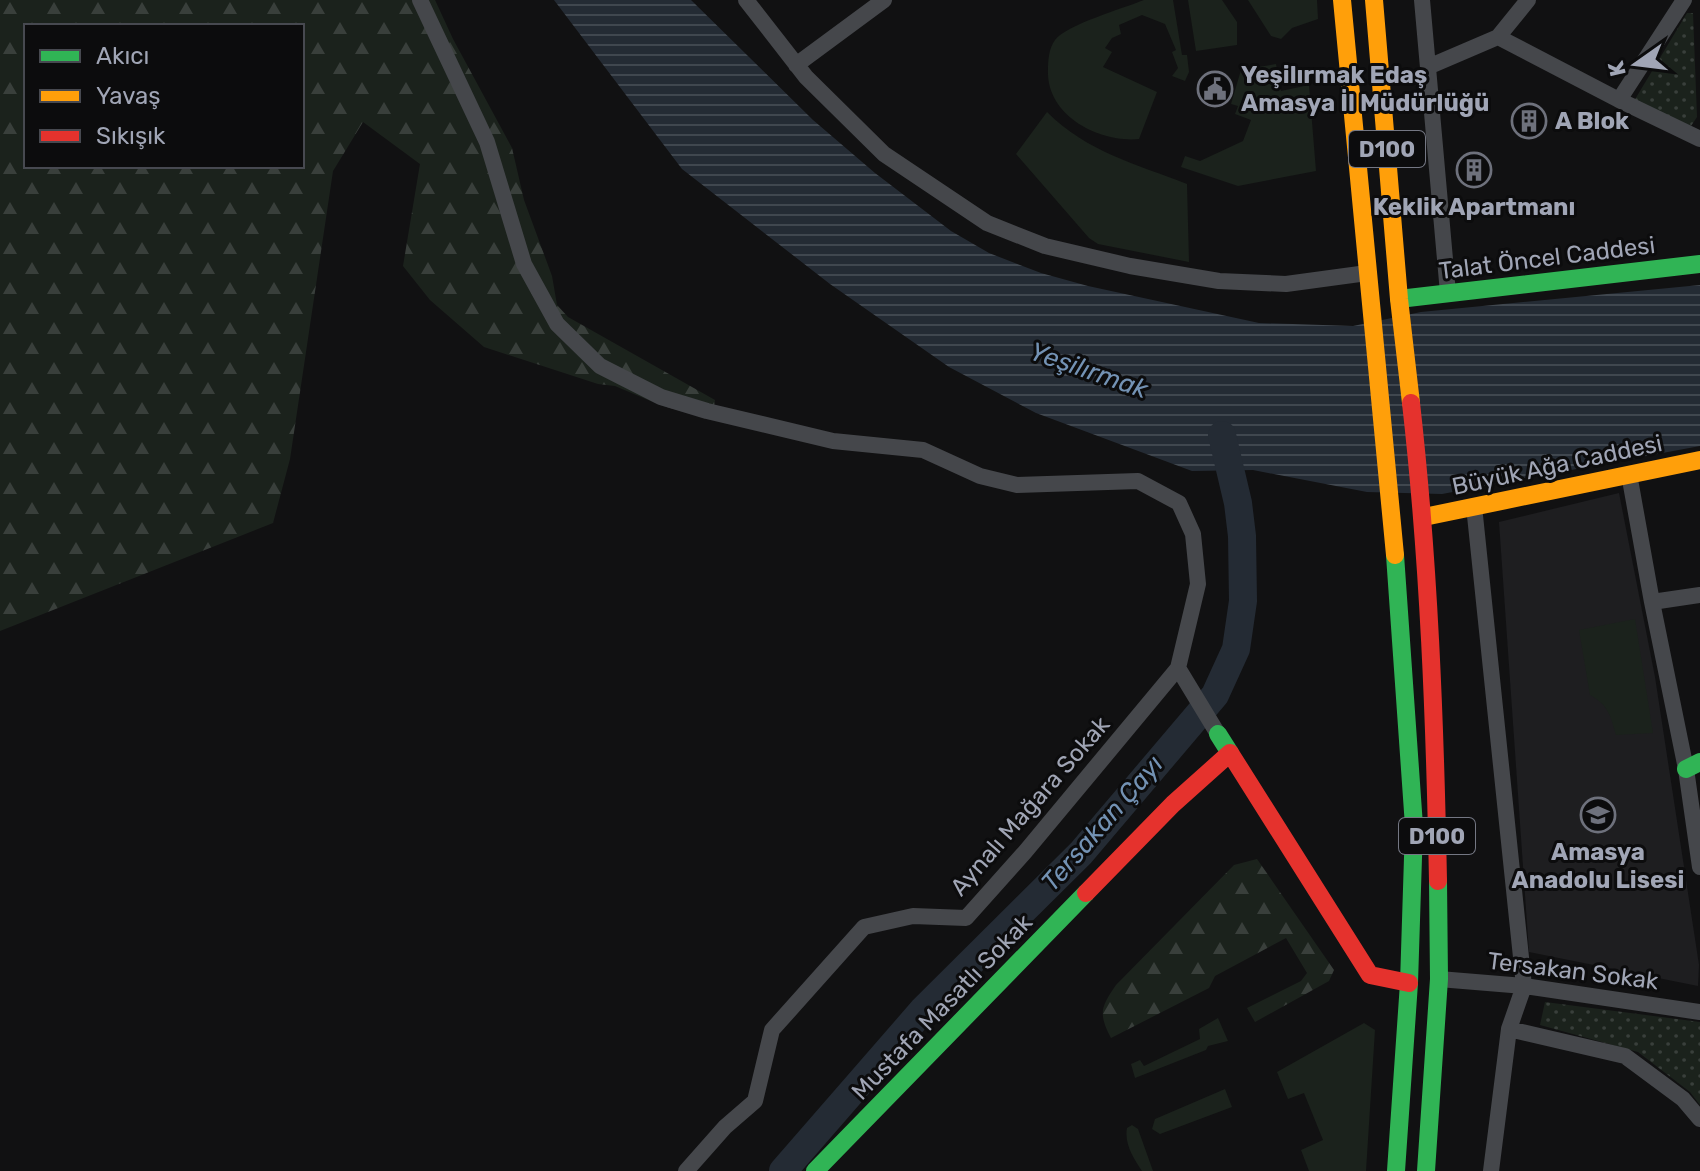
<svg xmlns="http://www.w3.org/2000/svg" width="1700" height="1171" viewBox="0 0 1700 1171" font-family="Rubik,sans-serif">
<style>
.built{fill:#1e1e20}
.grass{fill:#1b221c}
.forest{fill:url(#forest-firs);fill-rule:evenodd}
.park{fill:url(#park-dots)}
.water{fill:url(#water-rules)}
.lines{fill:none;stroke-linecap:round;stroke-linejoin:round}
.river{stroke:#242b34;stroke-width:28}
.street{stroke:#45474b;stroke-width:16}
.fast{stroke:#30b455;stroke-width:18}
.slow{stroke:#ff9f0a;stroke-width:18}
.jam{stroke:#e5322d;stroke-width:18}
.labels{text-anchor:middle;stroke-width:6;stroke-linejoin:round;paint-order:stroke}
.shield{fill:#0c0c0d;stroke:#747783;stroke-width:2}
.shield-label{font-size:22px;font-weight:bold;fill:#a0a5b5}
.poi-label{font-size:24px;font-weight:bold;fill:#a0a5b5;stroke:#0c0c0d;text-anchor:start}
.street-label{font-size:24px;fill:#a0a5b5;stroke:#0c0c0d}
.water-label{font-size:26px;font-style:italic;fill:#7392b4;stroke:#0c0c0d}
</style>
<defs>
<pattern id="forest-firs" width="22" height="20" patternUnits="userSpaceOnUse" patternTransform="scale(2)"><rect width="22" height="20" fill="#1b221c"/><path d="M5 1l3.5 6h-7zM16 11l3.5 6h-7z" fill="#393f3b"/></pattern>
<pattern id="park-dots" width="8" height="8" patternUnits="userSpaceOnUse" patternTransform="scale(2)"><rect width="8" height="8" fill="#1b221c"/><path d="M2 2h.1M6 6h.1" fill="none" stroke="#393f3b" stroke-width="1.8" stroke-linecap="round"/></pattern>
<pattern id="water-rules" width="6" height="5" patternUnits="userSpaceOnUse" patternTransform="scale(2)"><rect width="6" height="5" fill="#242b34"/><path d="M0 2.5h6" fill="none" stroke="#40474f"/></pattern>
</defs>
<rect width="100%" height="100%" fill="#111112"/>
<path class="built" d="M 1619,493 L 1655,677 L 1699,965 L 1698,986 L 1529,952 L 1499,522 Z"/>
<path class="grass" d="M 1144,0 L 1173,0 L 1182,55 L 1187,55 L 1189,72 L 1185,81 L 1172,76 L 1178,68 L 1172,52 L 1176,50 L 1165,24 L 1142,15 L 1119,25 L 1121,34 L 1112,38 L 1105,48 L 1112,52 L 1103,67 L 1157,92 L 1139,139 C 1100,143 1046,116 1048,70 C 1048,60 1049,48 1055,40 C 1066,25 1124,8 1144,0 Z
M 1188,0 L 1222,0 L 1237,22 L 1237,45 L 1196,51 Z
M 1248,0 L 1317,0 L 1318,19 L 1292,28 L 1281,39 L 1271,36 Z
M 1276,64 L 1281,91 L 1309,85 L 1316,171 L 1238,186 L 1181,167 L 1185,156 L 1200,161 L 1243,141 L 1251,120 L 1235,114 L 1238,106 L 1231,104 L 1241,70 Z
M 1047,112 C 1087,152 1136,164 1187,184 L 1189,262 L 1098,244 L 1089,238 L 1016,154 Z
M 1635,619 L 1653,733 L 1616,735 C 1610,715 1609,706 1590,695 L 1579,630 Z
M 1218,1018 L 1228,1041 L 1208,1046 L 1206,1050 L 1135,1078 L 1131,1064 L 1140,1060 L 1144,1066 L 1200,1039 L 1199,1029 Z
M 1364,1023 L 1375,1030 L 1366,1171 L 1309,1171 L 1301,1150 L 1323,1140 L 1304,1093 L 1288,1099 L 1277,1072 Z
M 1225,1089 L 1232,1107 L 1160,1134 L 1152,1129 L 1155,1119 Z
M 1132,1125 L 1138,1129 L 1153,1171 L 1142,1171 C 1134,1159 1124,1144 1127,1128 Z"/>
<path class="forest" d="M 0,0 L 435,0 L 453,39 L 512,148 L 524,200 L 552,276 L 557,305 L 568,317 L 715,400 L 712,420 L 660,405 L 615,386 L 598,384 L 484,347 L 430,300 L 403,266 L 420,164 L 363,122 L 333,171 L 290,459 L 273,523 L 0,631 ZM 26,26 L 302,26 L 302,166 L 26,166 Z
M 1257,859 L 1334,970 L 1329,981 L 1255,1022 L 1247,1008 L 1301,981 L 1307,973 L 1286,938 L 1215,976 L 1209,988 L 1111,1038 C 1098,1013 1101,1007 1116,985 L 1234,865 Z"/>
<path class="park" d="M 1687,13 L 1693,13 L 1697,117 L 1689,129 L 1634,101 Z
M 1545,1002 L 1700,1022 L 1700,1105 L 1690,1092 L 1638,1052 L 1540,1025 Z"/>
<path class="water" d="M 554,0 L 691,0 L 813,120 L 875,173 L 951,231 L 989,253 L 1041,273 L 1088,286 L 1259,323 L 1353,326 L 1421,312 L 1700,285 L 1700,446 L 1442,494 L 1367,492 L 1253,470 L 1192,471 L 1036,413 L 949,367 L 830,284 L 682,169 Z"/>
<g class="lines">
<path class="river" d="M 783,1171 L 923,1010 L 1081,853 L 1215,695 L 1236,649 L 1243,601 L 1242,536 L 1238,503 L 1222,435"/>
<path class="street" d="M 420,0 L 487,142 L 524,264 L 557,324 L 600,366 L 661,397 L 707,411 L 833,441 L 923,450 L 980,476 L 1017,485 L 1138,481 L 1179,503 L 1193,534 L 1198,584 L 1178,668 L 1218,734
M 746,0 L 806,77 L 884,154 L 987,223 L 1045,246 L 1130,266 L 1219,281 L 1286,284 L 1367,273
M 1422,0 L 1448,293
M 1498,37 L 1619,100 L 1700,139
M 796,65 L 884,0
M 1428,67 L 1498,37 L 1528,0
M 1619,100 L 1684,0
M 1629,474 L 1652,602 L 1686,769 L 1700,867
M 1474,506 L 1524,986 L 1509,1029 L 1491,1171
M 1652,602 L 1700,595
M 1439,979 L 1524,986 L 1700,1012
M 1509,1029 L 1625,1056 L 1683,1099 L 1700,1119
M 686,1171 L 725,1127 L 755,1101 L 772,1030 L 864,927 L 913,916 L 966,918 L 1025,852 L 1178,668"/>
<path class="fast" d="M 1399,299 L 1700,264
M 1395,555 L 1414,826 L 1409,983 L 1396,1171
M 1218,734 L 1230,753
M 1686,769 L 1700,762
M 815,1171 L 1086,893
M 1426,1171 L 1439,979 L 1438,881"/>
<path class="slow" d="M 1342,0 L 1395,555
M 1374,0 L 1399,299 L 1411,403
M 1424,517 L 1700,460"/>
<path class="jam" d="M 1411,403 C 1429,562 1435,721 1438,881
M 1086,893 L 1173,804 L 1230,753 L 1370,975 L 1409,983"/>
</g>
<defs>
<g id="civic-ring" transform="scale(1.8)"><circle r="9.5" fill="#0c0c0d" stroke="#6e717c" stroke-width="1.5"/><path d="M-.6-6.5H3V-4.5H.6V-3L4-1V1h2V6H-6V1h2V-1L-.6-3ZM-1.2 2.5V6h2.4V2.5Z" fill="#6e717c"/></g>
<g id="building-ring" transform="scale(1.8)"><circle r="9.5" fill="#0c0c0d" stroke="#6e717c" stroke-width="1.5"/><path d="M-4-6H4V6H1V3H-1V6H-4ZM-2.5-4.3h1.7v1.8h-1.7ZM.8-4.3h1.7v1.8H.8ZM-2.5-1h1.7V.8h-1.7ZM.8-1h1.7V.8H.8Z" fill="#6e717c"/></g>
<g id="school-ring" transform="scale(1.8)"><circle r="9.5" fill="#0c0c0d" stroke="#6e717c" stroke-width="1.5"/><path d="M0-5L7-2L0 1L-7-2ZM-4 1L0 2.5L4 1V4Q0 6-4 4Z" fill="#6e717c"/></g>
</defs>
<g fill-rule="evenodd">
<use href="#civic-ring" x="1215" y="89"/>
<use href="#building-ring" x="1529" y="121"/>
<use href="#building-ring" x="1474" y="170"/>
<use href="#school-ring" x="1598" y="815"/>
</g>
<g class="labels">
<g class="shield">
<rect x="1349" y="131" width="76" height="36" rx="6"/>
<rect x="1399" y="818" width="76" height="36" rx="6"/>
</g>
<g class="shield-label">
<text x="1387" y="157">D100</text>
<text x="1437" y="844">D100</text>
</g>
<g class="poi-label">
<text x="1241" y="83">Yeşilırmak Edaş<tspan x="1241" dy="28">Amasya İl Müdürlüğü</tspan></text>
<text x="1555" y="129">A Blok</text>
<text x="1474" y="215" text-anchor="middle">Keklik Apartmanı</text>
<text x="1598" y="860" text-anchor="middle">Amasya<tspan x="1598" dy="28">Anadolu Lisesi</tspan></text>
</g>
<g class="street-label">
<text transform="translate(1547 258) rotate(-7)" y="8">Talat Öncel Caddesi</text>
<text transform="translate(1557 465) rotate(-12)" y="8">Büyük Ağa Caddesi</text>
<text transform="translate(1030 806) rotate(-49)" y="8">Aynalı Mağara Sokak</text>
<text transform="translate(1573 971) rotate(7)" y="8">Tersakan Sokak</text>
<text transform="translate(942 1007) rotate(-46)" y="8">Mustafa Masatlı Sokak</text>
</g>
<g class="water-label">
<text transform="translate(1089 370) rotate(19)" y="9">Yeşilırmak</text>
<text transform="translate(1102 823) rotate(-49)" y="9">Tersakan Çayı</text>
</g>
</g>
<rect x="24" y="24" width="280" height="144" fill="#0c0c0d" stroke="#474950" stroke-width="2"/>
<rect x="40" y="50" width="40" height="12" fill="#30b455" stroke="#474950" stroke-width="2"/>
<text x="96" y="64" font-size="24" fill="#a0a5b5">Akıcı</text>
<rect x="40" y="90" width="40" height="12" fill="#ff9f0a" stroke="#474950" stroke-width="2"/>
<text x="96" y="104" font-size="24" fill="#a0a5b5">Yavaş</text>
<rect x="40" y="130" width="40" height="12" fill="#e5322d" stroke="#474950" stroke-width="2"/>
<text x="96" y="144" font-size="24" fill="#a0a5b5">Sıkışık</text>
<g transform="translate(1636 64) rotate(256)" stroke="#0c0c0d" stroke-width="6" paint-order="stroke">
<path d="M0-6L14 30L0 20L-14 30Z" fill="#a0a5b5"/>
<text y="-12" font-size="22" font-weight="bold" text-anchor="middle" fill="#a0a5b5">K</text>
</g>
</svg>
